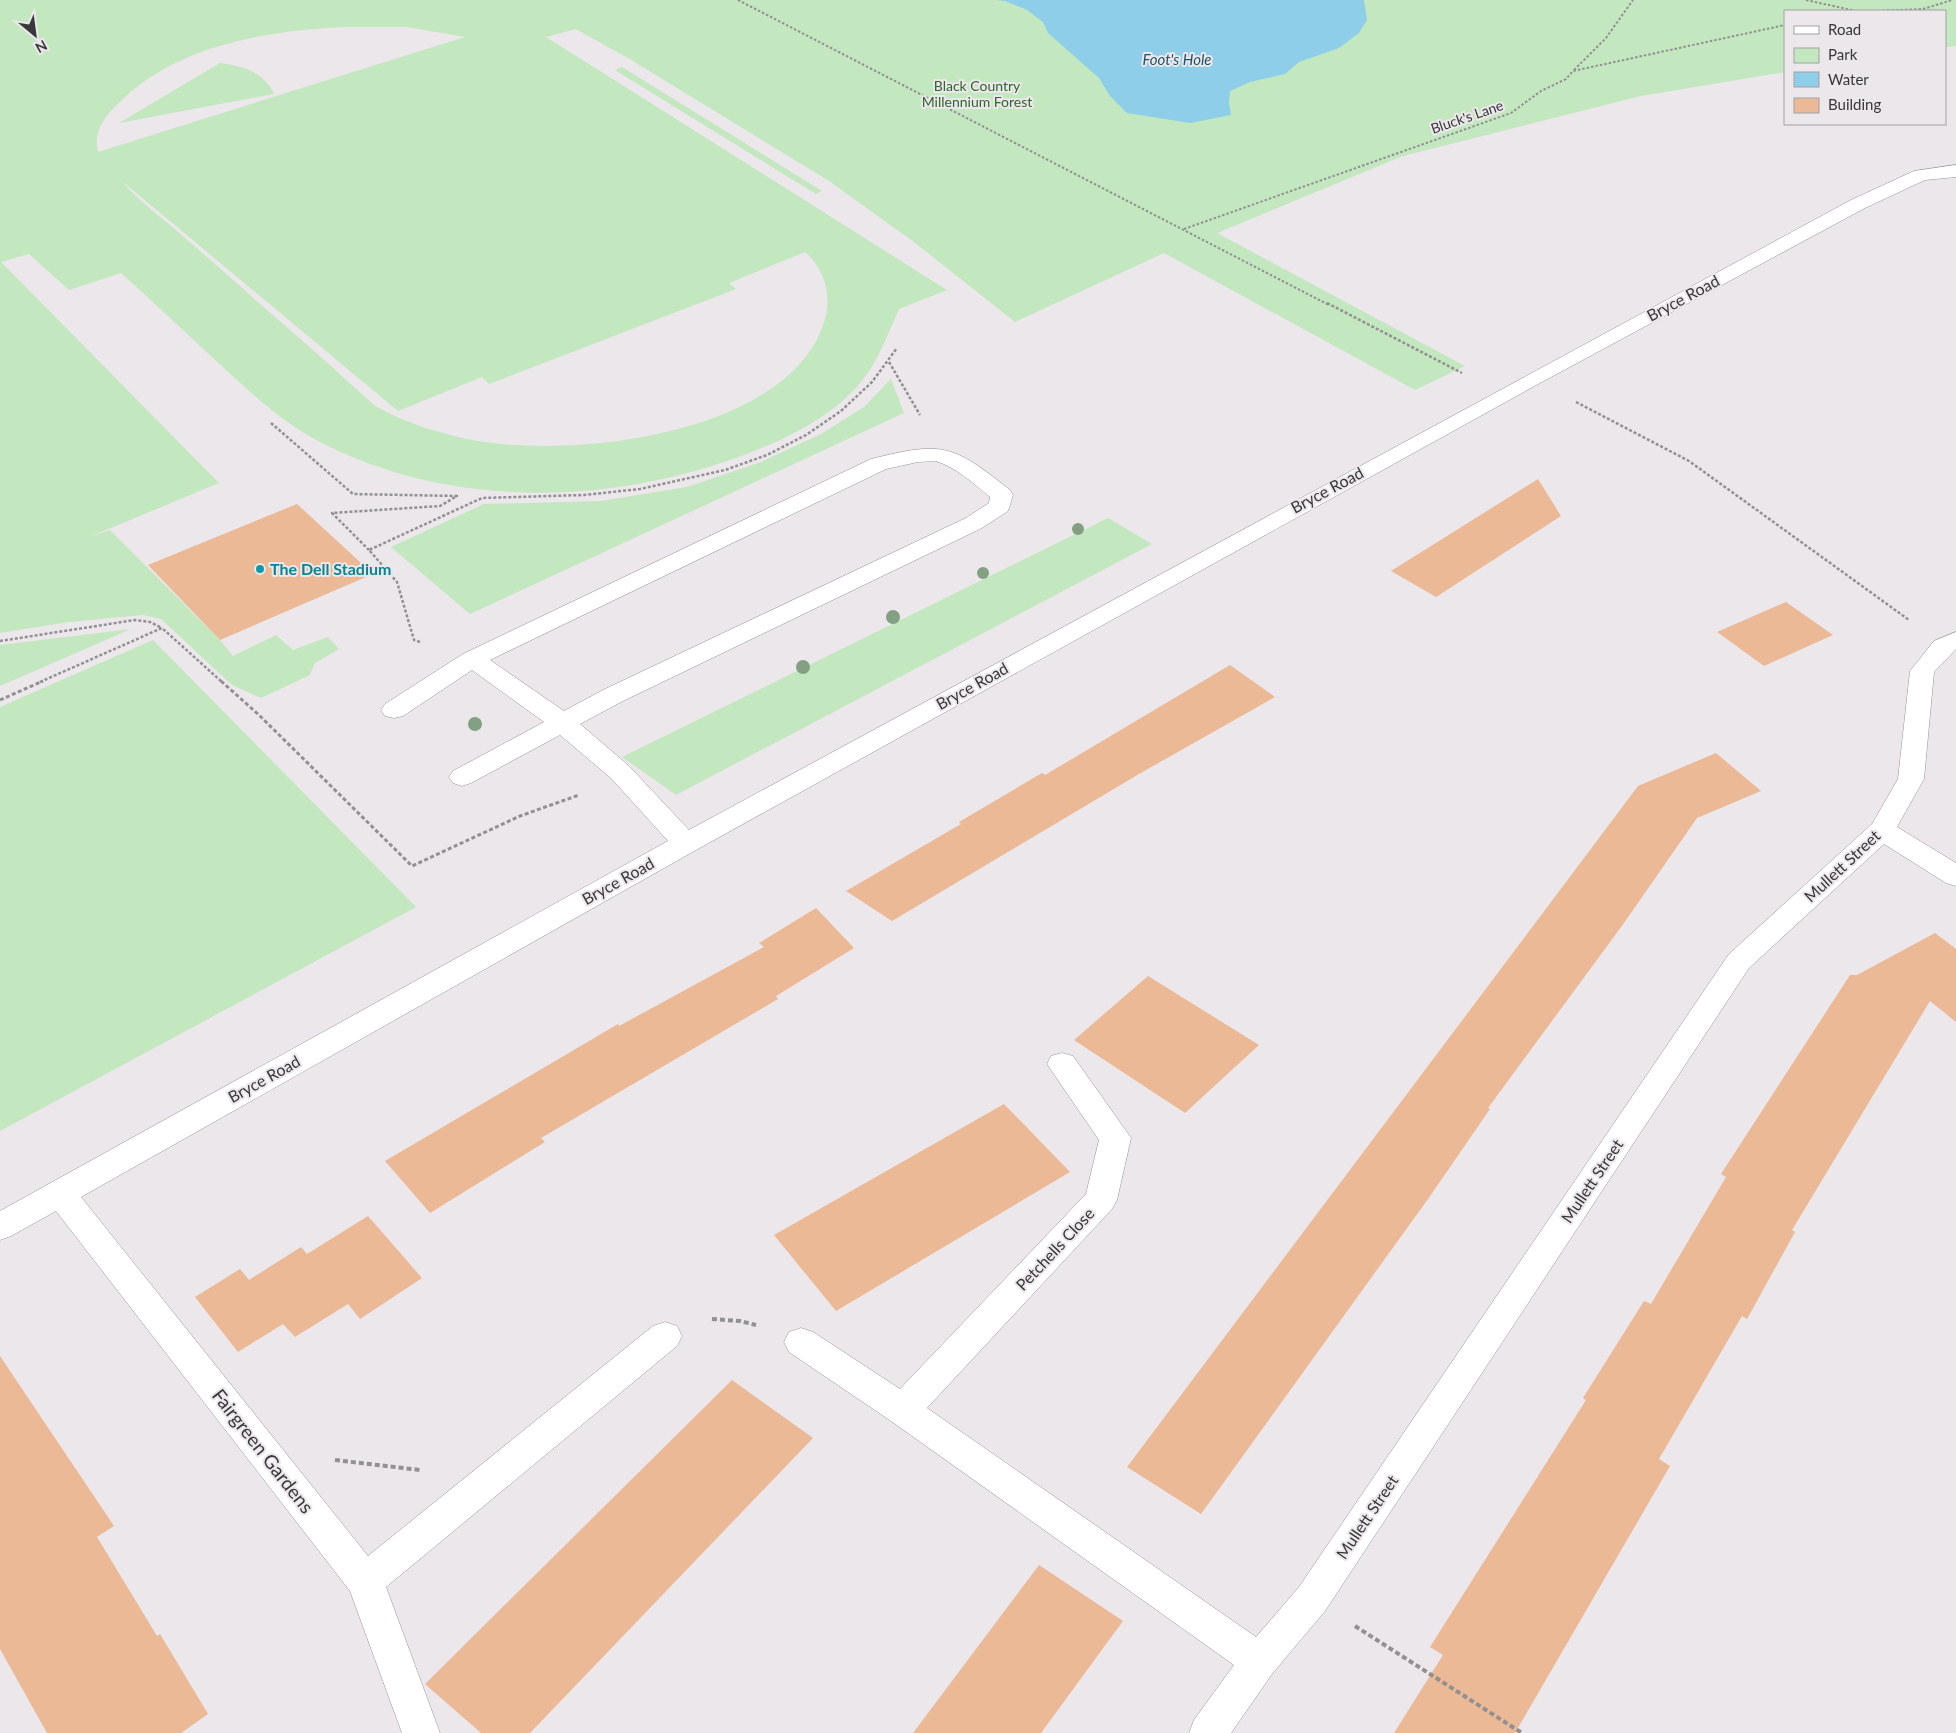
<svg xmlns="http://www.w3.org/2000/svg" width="1956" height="1733" viewBox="0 0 1956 1733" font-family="Lato,sans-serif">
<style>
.green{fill:#c3e7bf;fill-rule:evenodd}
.water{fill:#8ecee9}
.building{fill:#ebb995}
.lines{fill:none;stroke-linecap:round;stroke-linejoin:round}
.minor-casing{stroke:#989499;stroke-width:1}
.path-far3{stroke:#929093;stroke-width:2;stroke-dasharray:2.5 2;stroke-linecap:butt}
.path-far2{stroke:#929093;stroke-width:2.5;stroke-dasharray:3 2;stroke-linecap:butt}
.path-far1{stroke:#929093;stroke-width:3;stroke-dasharray:4 2.5;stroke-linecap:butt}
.path{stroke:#929093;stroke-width:4;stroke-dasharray:5 3;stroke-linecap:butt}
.minor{fill:#fff;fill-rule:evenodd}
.tree{fill:#84a082}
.culture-dot{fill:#0f9aa8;stroke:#ebe7eb;stroke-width:2}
.labels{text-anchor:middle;stroke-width:4;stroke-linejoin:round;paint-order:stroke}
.far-park-label{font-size:14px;fill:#30662c;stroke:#ebe7eb}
.far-street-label{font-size:14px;fill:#383739;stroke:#ebe7eb}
.far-water-label{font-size:15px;font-style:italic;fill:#1e5266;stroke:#ebe7eb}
.street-label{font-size:16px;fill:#383739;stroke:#ebe7eb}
.culture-label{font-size:16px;font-weight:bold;fill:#0d838f;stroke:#ebe7eb;text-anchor:start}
.near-street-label{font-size:19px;fill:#383739;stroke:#ebe7eb}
</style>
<rect width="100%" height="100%" fill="#ebe7eb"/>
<path class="green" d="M 0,0 L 1956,0 L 1956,46 L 1945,47 L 1945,11 L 1785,11 L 1785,72 L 1641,96 L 1403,156 L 1217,233 L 1465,366 L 1415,390 L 1164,253 L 1015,322 L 914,242 L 829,181 L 633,61 L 576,29 L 546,37 L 947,290 L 899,309 C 888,334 878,361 861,382 C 831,418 786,439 744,455 C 613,504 458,509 330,447 C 284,425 250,392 213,358 C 182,329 152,301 121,273 L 69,290 L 29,254 L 1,262 L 219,483 L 89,537 L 110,530 L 220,640 L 233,656 L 276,635 L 293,650 L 328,637 L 339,649 L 315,663 L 310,675 L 261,698 L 232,685 L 161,619 L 143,615 L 69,622 L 0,633 ZM 343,27 L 407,27 L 465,37 L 98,152 C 93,131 104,117 119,103 C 176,45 266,31 343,27 ZM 123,182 L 398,411 L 482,377 L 489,384 L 736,289 L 729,283 L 805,252 C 824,268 832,295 825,319 C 792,438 555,463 454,436 C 430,430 403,421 381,409 C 372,405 364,395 356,389 C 339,373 322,358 305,343 C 262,306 220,268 177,231 C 160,216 136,199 123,182 Z
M 220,63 C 243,66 264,72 274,94 L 119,123 Z
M 622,67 L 822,191 L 816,194 L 615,70 Z
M 891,379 L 904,413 L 470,614 L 391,547 L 484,504 L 601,501 L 687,487 L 761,462 L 821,434 L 864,407 Z
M 1108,518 L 1152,544 L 676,795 L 622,757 Z
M 131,629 L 0,686 L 0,645 Z
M 153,640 L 416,907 L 0,1131 L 0,707 Z"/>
<path class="water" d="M 995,0 L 1364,0 L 1367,20 L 1359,33 L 1339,48 L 1299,62 L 1285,74 L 1250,82 L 1230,91 L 1229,103 L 1231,115 L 1190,123 L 1127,113 L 1110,96 L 1099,78 L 1048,33 L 1043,22 L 1027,10 L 1005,1 Z"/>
<path class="building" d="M 1538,479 L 1561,516 L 1436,597 L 1391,571 Z
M 297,504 L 373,574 L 220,640 L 148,565 Z
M 1786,602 L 1833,635 L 1764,666 L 1717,632 Z
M 1230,665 L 1275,697 L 1139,774 L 892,921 L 846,891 L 961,824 L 959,822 L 1042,773 L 1045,775 Z
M 1716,753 L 1761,791 L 1697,818 L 1624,923 L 1488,1108 L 1490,1109 L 1428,1199 L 1201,1514 L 1127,1467 L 1638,786 Z
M 816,908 L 854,948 L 776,996 L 778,999 L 541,1138 L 545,1142 L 430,1213 L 385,1161 L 618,1024 L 619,1026 L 764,947 L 759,943 Z
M 1935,933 L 1956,949 L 1956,1022 L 1930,1001 L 1792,1230 L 1795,1232 L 1747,1319 L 1742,1316 L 1659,1459 L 1670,1466 L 1515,1733 L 1394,1733 L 1443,1655 L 1430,1647 L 1586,1400 L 1583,1398 L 1644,1301 L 1651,1304 L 1726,1177 L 1721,1174 L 1850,975 L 1857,975 Z
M 1148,976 L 1259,1045 L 1185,1113 L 1074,1040 Z
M 1004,1104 L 1070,1172 L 836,1311 L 774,1235 Z
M 368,1216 L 422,1278 L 360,1319 L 348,1304 L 295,1337 L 283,1324 L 238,1352 L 195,1297 L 240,1269 L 249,1280 L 301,1247 L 307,1254 Z
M 0,1356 L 114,1526 L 97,1537 L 157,1636 L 160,1634 L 208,1714 L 181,1733 L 47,1733 L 0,1649 Z
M 732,1380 L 813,1438 L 530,1733 L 481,1733 L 425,1684 Z
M 1039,1565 L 1123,1621 L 1041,1733 L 913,1733 Z"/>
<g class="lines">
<g class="minor-casing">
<path id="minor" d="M 1956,165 L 1956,177 L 1925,180 L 1865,208 L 1540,383 L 696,850 L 81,1197 L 368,1556 L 653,1326 L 665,1322 L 677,1326 L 682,1336 L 677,1346 L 386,1587 L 440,1733 L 402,1733 L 350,1591 L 56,1211 L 11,1236 L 0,1240 L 0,1211 L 668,841 L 611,778 L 560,735 L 471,783 L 462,786 L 453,783 L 449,777 L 453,771 L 544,722 L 472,670 L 403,716 L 394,718 L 385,716 L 381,710 L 385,704 L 463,654 L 871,459 C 943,441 952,444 1010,490 L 1013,495 L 1008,511 L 982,528 L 621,702 L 580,724 L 629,766 L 689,830 L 1851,200 L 1914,171 ZM 936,461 C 957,468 973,483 990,497 L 989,503 L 966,518 L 603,690 L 564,711 L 490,660 L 886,469 L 918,462 Z
M 1956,632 L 1956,649 L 1934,672 L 1924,779 L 1897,827 L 1956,863 L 1956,886 L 1946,883 L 1884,844 L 1749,968 L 1325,1611 L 1272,1674 L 1231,1733 L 1189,1733 L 1194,1720 L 1234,1665 L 891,1421 L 789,1352 L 784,1342 L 789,1332 L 801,1328 L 813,1332 L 900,1389 L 1086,1194 L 1099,1140 L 1047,1064 L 1051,1056 L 1062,1053 L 1073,1056 L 1131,1138 L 1117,1200 L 1112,1209 L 927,1408 L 1256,1637 L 1299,1587 L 1729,954 L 1872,824 L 1898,779 L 1910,671 L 1934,641 Z"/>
</g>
<path class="path-far3" d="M 738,0 L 1329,305
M 1806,0 L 1856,11
M 1878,11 L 1923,9 L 1952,0
M 1574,70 L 1606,38 L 1633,0
M 1184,229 L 1511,113 L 1541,91 L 1566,79 L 1573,71 L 1785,25"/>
<path class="path-far2" d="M 1327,303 L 1462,373
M 889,362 L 920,415
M 1576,402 L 1689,461 L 1909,620
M 271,423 L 353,494 L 457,496 L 440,506 L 332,513 L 369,550
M 0,641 L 135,620 L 150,622 L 162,628
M 420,642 L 414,640 L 397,582 L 369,550 L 482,498 L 584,495 L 640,489 L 725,470 L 767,455 L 806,435 L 841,411 L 872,382 L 897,348
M 40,682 L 162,628 L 222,682"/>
<path class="path-far1" d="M 221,681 L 259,715 L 412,866 L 520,816 L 579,795
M 0,700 L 43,681"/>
<path class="path" d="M 712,1319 L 740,1321 L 756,1325
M 335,1460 L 420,1470
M 1355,1626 L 1522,1733"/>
<use href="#minor" class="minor"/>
</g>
<g class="tree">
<circle cx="1078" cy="529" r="6"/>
<circle cx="983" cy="573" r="6"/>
<circle cx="893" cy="617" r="7"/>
<circle cx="803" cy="667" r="7"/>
<circle cx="475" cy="724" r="7"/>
</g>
<circle class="culture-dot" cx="260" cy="569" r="5"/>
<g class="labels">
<g class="far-park-label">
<text x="977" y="91">Black Country<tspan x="977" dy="16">Millennium Forest</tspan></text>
</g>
<g class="far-street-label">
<text transform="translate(1467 117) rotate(-19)" y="5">Bluck's Lane</text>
</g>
<g class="far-water-label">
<text x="1177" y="65">Foot's Hole</text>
</g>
<g class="street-label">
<text transform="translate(1683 298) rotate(-28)" y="6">Bryce Road</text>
<text transform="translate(1327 490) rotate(-28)" y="6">Bryce Road</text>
<text transform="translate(972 686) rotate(-29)" y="6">Bryce Road</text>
<text transform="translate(1842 866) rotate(-43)" y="6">Mullett Street</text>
<text transform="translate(618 881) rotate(-29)" y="6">Bryce Road</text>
<text transform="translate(264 1079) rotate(-29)" y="6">Bryce Road</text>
<text transform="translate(1592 1181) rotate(-56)" y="6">Mullett Street</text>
<text transform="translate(1055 1249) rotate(-47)" y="6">Petchells Close</text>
<text transform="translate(1367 1517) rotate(-56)" y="6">Mullett Street</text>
</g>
<g class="culture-label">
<text x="270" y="575">The Dell Stadium</text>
</g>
<g class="near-street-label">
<text transform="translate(263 1451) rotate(52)" y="7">Fairgreen Gardens</text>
</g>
</g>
<rect x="1784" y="10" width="162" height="115" fill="#ebe7eb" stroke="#a3a1a4"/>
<rect x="1794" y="26" width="25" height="8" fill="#ffffff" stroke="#a3a1a4"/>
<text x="1828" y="35" font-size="15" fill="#383739">Road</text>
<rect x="1794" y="48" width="25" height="15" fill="#c3e7bf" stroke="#a3a1a4"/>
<text x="1828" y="60" font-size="15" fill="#383739">Park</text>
<rect x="1794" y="72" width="25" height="15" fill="#8ecee9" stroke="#a3a1a4"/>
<text x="1828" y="85" font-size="15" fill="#383739">Water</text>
<rect x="1794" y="98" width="25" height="15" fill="#ebb995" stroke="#a3a1a4"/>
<text x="1828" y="110" font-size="15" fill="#383739">Building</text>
<g transform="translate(35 35) rotate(151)" stroke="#ebe7eb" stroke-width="4" paint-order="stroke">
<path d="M0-4L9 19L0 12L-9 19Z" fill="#383739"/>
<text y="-8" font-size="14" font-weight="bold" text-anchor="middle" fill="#383739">N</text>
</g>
</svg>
